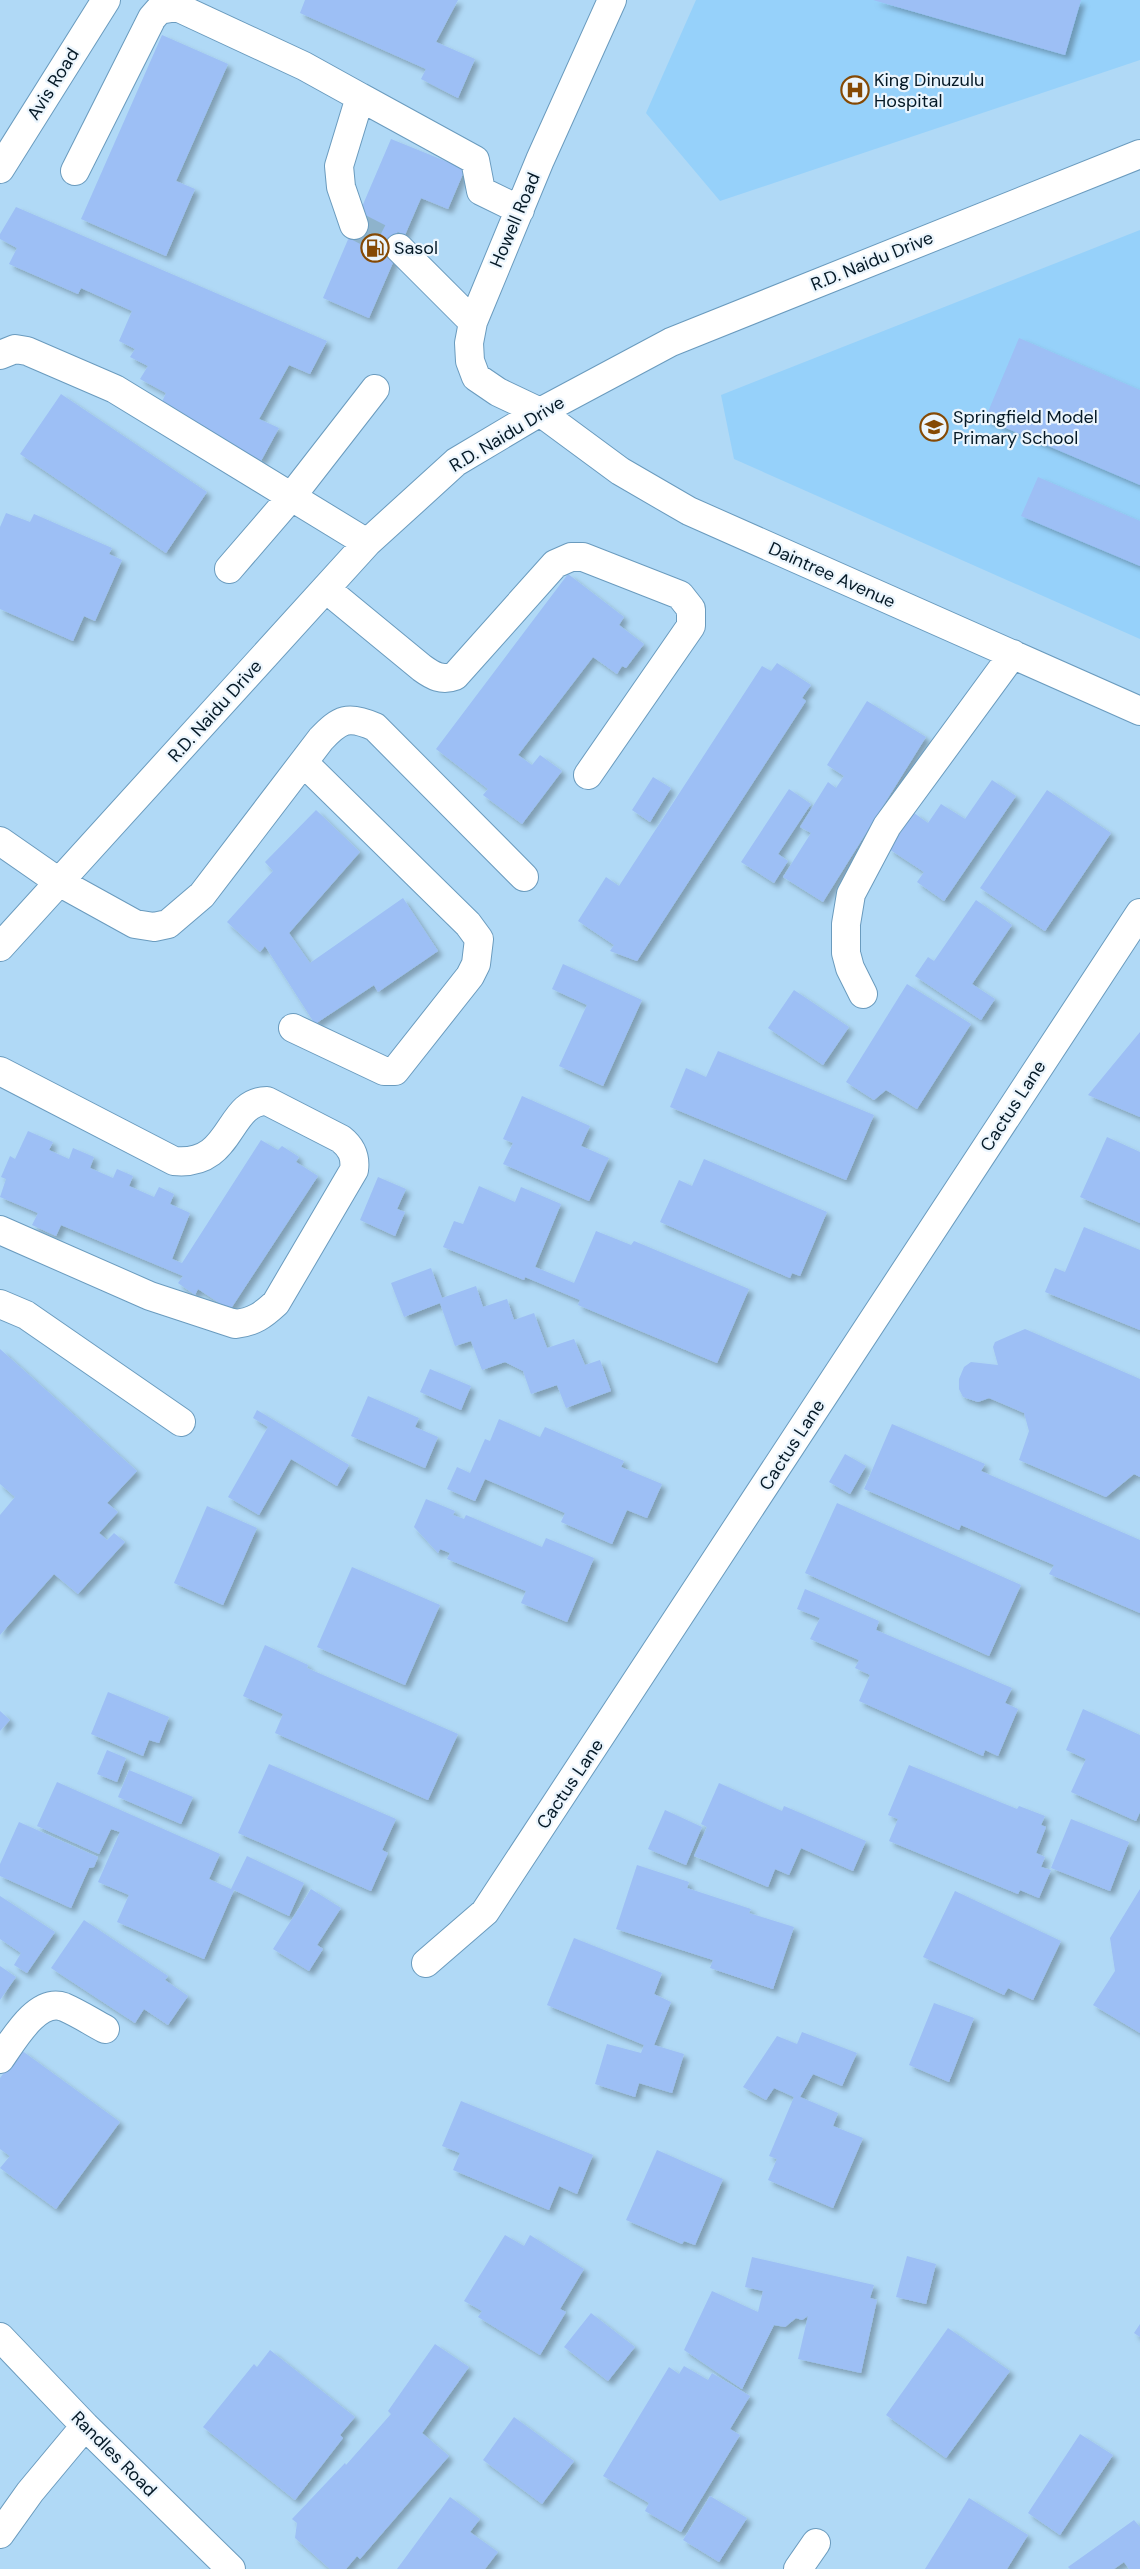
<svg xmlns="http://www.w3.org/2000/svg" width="1140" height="2569" viewBox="0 0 1140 2569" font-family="'DM Sans',sans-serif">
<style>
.built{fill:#96d1fa}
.building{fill:#9dbff5;filter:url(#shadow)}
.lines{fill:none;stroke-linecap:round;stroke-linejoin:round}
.minor-tunnel{stroke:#8eb3cc;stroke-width:28;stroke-dasharray:28 14;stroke-linecap:butt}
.minor-casing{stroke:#6a9bbe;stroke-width:30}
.minor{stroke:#fff;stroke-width:28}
.labels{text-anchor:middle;stroke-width:4.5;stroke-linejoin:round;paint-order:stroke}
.poi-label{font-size:18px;fill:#051926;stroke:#ebf5fd;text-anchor:start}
.street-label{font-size:18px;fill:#051926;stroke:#ebf5fd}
</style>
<defs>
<filter id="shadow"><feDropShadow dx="4.5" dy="4.5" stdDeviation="2.5" flood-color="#0004"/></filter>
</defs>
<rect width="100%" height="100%" fill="#b0d9f6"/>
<path class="built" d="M 696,0 L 1140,0 L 1140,60 L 720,201 L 646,113 Z
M 1140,230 L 1140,639 L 734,459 L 721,395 Z"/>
<path class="building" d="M 305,0 L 458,0 L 436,42 L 475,59 L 458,98 L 421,79 L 426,69 L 300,13 Z
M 873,0 L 1081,0 L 1065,55 Z
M 162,35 L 228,64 L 176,181 L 195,189 L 166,256 L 81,219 Z
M 391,139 L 465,169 L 448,209 L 421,198 L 369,318 L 323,298 Z
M 16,207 L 327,341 L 310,374 L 289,365 L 259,419 L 279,428 L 261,461 L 161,404 L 166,393 L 140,379 L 148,366 L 130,357 L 135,349 L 119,341 L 132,311 L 81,288 L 78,294 L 9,264 L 17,248 L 0,239 L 0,234 Z
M 1019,338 L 1140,390 L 1140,485 L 985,419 Z
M 61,394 L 207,492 L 166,553 L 20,454 Z
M 1038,477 L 1140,521 L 1140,566 L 1021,516 Z
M 6,513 L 30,522 L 34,514 L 112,548 L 109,554 L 122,560 L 95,621 L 84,616 L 73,641 L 0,609 L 0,527 Z
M 568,574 L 624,617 L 619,625 L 644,644 L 626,668 L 622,666 L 617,674 L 593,657 L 518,755 L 532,765 L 540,755 L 562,771 L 522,824 L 483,795 L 488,789 L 436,749 Z
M 777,663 L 811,685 L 802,698 L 806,701 L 637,961 L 610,951 L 614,945 L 578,921 L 606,877 L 619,886 L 762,666 L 771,671 Z
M 867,701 L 926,737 L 823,902 L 783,877 L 811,833 L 800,827 L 828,782 L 836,788 L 844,776 L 827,765 Z
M 653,777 L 671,788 L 650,822 L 632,810 Z
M 992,780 L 1016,796 L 944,901 L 917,882 L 924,872 L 889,849 L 914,813 L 928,823 L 941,804 L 965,819 Z
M 789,789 L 811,804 L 778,854 L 788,861 L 774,883 L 741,862 Z
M 1047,790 L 1111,833 L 1045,931 L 980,888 Z
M 316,810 L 360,852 L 289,933 L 310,963 L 403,898 L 438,951 L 378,992 L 374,985 L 315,1024 L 265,946 L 260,952 L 227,922 L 273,871 L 265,862 Z
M 976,900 L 1012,925 L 972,984 L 995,999 L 981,1020 L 915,976 L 928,957 L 934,961 Z
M 563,964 L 642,1000 L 603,1086 L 559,1066 L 587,1005 L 552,989 Z
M 907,984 L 971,1024 L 917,1109 L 886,1090 L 874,1100 L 846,1082 Z
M 794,990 L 849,1027 L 823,1065 L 768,1028 Z
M 1140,1032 L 1140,1117 L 1088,1095 Z
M 718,1051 L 874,1115 L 846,1180 L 670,1107 L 686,1068 L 706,1077 Z
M 522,1096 L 590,1126 L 581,1146 L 609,1158 L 589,1201 L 503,1164 L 513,1143 L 503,1139 Z
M 28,1131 L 53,1142 L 49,1150 L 69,1159 L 73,1148 L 94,1157 L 90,1168 L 113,1178 L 117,1169 L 133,1176 L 129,1186 L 154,1197 L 159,1187 L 174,1194 L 170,1204 L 190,1213 L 172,1259 L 182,1263 L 261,1140 L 278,1150 L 282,1146 L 299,1157 L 296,1162 L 318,1176 L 230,1310 L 198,1289 L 195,1295 L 178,1283 L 183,1276 L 61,1225 L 56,1236 L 32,1225 L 38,1213 L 0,1197 L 6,1179 L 1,1177 L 10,1156 L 15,1159 Z
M 1107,1137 L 1140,1152 L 1140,1223 L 1080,1197 Z
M 704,1159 L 827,1212 L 800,1276 L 792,1273 L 790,1278 L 660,1222 L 679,1180 L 692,1186 Z
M 378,1177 L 406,1189 L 397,1209 L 405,1212 L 395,1236 L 360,1220 Z
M 479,1186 L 515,1202 L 521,1187 L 561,1204 L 535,1267 L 574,1283 L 596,1231 L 631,1245 L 634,1241 L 749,1289 L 717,1363 L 578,1305 L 580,1300 L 525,1277 L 524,1280 L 443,1247 L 454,1221 L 463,1224 Z
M 1084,1227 L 1140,1250 L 1140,1330 L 1045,1292 L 1055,1268 L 1065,1272 Z
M 431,1268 L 442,1298 L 476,1286 L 483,1307 L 507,1299 L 514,1320 L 534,1313 L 547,1348 L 574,1339 L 585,1365 L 600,1360 L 611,1391 L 566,1408 L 557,1385 L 531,1394 L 523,1371 L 505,1362 L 482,1370 L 471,1341 L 455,1346 L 440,1303 L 404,1317 L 391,1283 Z
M 1025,1329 L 1140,1379 L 1140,1477 L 1134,1474 L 1106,1497 L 1019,1460 L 1029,1431 L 1024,1413 L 989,1398 L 978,1402 L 963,1397 L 959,1389 L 959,1379 L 964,1367 L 971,1362 L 998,1365 L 993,1347 L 995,1342 Z
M 0,1349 L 137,1471 L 107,1503 L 118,1512 L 99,1533 L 107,1540 L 114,1533 L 125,1542 L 78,1594 L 54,1574 L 0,1635 L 0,1515 L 15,1497 L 0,1484 Z
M 430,1369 L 471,1386 L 461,1410 L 420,1392 Z
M 368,1396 L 419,1418 L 415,1427 L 438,1437 L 425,1468 L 351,1436 Z
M 257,1410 L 349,1465 L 337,1486 L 291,1459 L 259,1515 L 228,1497 L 268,1427 L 253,1418 Z
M 499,1419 L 540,1437 L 545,1427 L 624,1461 L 621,1467 L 662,1484 L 647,1518 L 627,1510 L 612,1544 L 561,1522 L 565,1513 L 485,1479 L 475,1501 L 447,1489 L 457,1467 L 470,1473 L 485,1439 L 490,1441 Z
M 892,1424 L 985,1464 L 981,1471 L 1140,1540 L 1140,1613 L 1049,1574 L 1054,1565 L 961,1525 L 959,1530 L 864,1489 Z
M 845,1454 L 866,1466 L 850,1494 L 829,1482 Z
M 426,1499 L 455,1511 L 453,1515 L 464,1519 L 466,1515 L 542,1547 L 546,1538 L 594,1558 L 567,1622 L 521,1603 L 526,1591 L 447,1559 L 450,1553 L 440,1549 L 438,1553 L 414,1527 Z
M 837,1503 L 1021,1585 L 989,1656 L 805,1573 Z
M 207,1506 L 257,1528 L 223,1605 L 174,1583 Z
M 352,1567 L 440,1605 L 405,1685 L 317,1647 Z
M 805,1589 L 879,1621 L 876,1630 L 1012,1688 L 1005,1703 L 1018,1709 L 998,1756 L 985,1750 L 983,1756 L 859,1701 L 870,1675 L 855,1668 L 859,1660 L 810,1639 L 820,1618 L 797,1609 Z
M 265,1645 L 308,1665 L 307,1668 L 458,1734 L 428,1800 L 275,1733 L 283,1714 L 243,1696 Z
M 108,1692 L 169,1717 L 159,1743 L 149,1740 L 143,1756 L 91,1734 Z
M 1083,1709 L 1140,1735 L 1140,1812 L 1136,1821 L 1071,1792 L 1086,1759 L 1066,1750 Z
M 0,1711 L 10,1720 L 0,1731 Z
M 107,1750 L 126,1758 L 117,1782 L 97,1774 Z
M 269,1764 L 396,1819 L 382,1850 L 388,1853 L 371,1891 L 238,1833 Z
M 909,1765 L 1017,1809 L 1019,1806 L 1045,1816 L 1041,1825 L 1046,1827 L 1036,1853 L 1045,1857 L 1041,1867 L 1051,1870 L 1039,1898 L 1020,1890 L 1018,1894 L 889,1841 L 898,1819 L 888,1815 Z
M 129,1770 L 193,1797 L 181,1824 L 118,1797 Z
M 57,1782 L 220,1854 L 209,1879 L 231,1889 L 247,1856 L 304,1883 L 289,1916 L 234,1890 L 204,1959 L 117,1922 L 129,1895 L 98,1882 L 120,1832 L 111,1829 L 99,1854 L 37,1826 Z
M 719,1783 L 782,1811 L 784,1806 L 866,1841 L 853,1871 L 801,1848 L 789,1875 L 775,1869 L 768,1887 L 694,1856 L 707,1827 L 701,1824 Z
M 665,1810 L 702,1827 L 686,1865 L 648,1849 Z
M 1071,1819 L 1129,1842 L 1110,1891 L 1051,1868 Z
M 19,1822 L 98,1857 L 94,1867 L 89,1868 L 71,1908 L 0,1876 L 0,1864 Z
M 637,1865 L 689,1882 L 687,1888 L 751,1909 L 749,1913 L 794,1927 L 773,1989 L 710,1968 L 713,1960 L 616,1929 Z
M 311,1889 L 341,1908 L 317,1945 L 323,1949 L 309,1971 L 273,1949 Z
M 1140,1889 L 1140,2033 L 1093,2005 L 1115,1971 L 1110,1938 Z
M 955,1891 L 1061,1941 L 1033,2000 L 1008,1988 L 1004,1995 L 923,1957 Z
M 0,1896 L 55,1932 L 27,1973 L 14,1965 L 21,1953 L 0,1939 Z
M 84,1920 L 168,1976 L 165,1980 L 188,1996 L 168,2025 L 144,2009 L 135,2023 L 51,1968 Z
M 574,1938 L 662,1973 L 654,1994 L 671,2002 L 654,2045 L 684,2054 L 672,2093 L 639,2083 L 635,2097 L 595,2084 L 607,2044 L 641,2053 L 644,2045 L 547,2005 Z
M 0,1966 L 16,1977 L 0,2000 Z
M 934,2003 L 974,2018 L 949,2082 L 909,2065 Z
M 802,2032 L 857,2053 L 842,2086 L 813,2074 L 800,2097 L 838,2113 L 833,2126 L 863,2138 L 833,2208 L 768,2180 L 777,2159 L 769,2156 L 794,2097 L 774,2088 L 766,2100 L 743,2087 L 777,2036 L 797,2044 Z
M 21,2050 L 120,2122 L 56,2209 L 0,2168 L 10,2156 L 0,2149 L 0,2078 Z
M 461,2101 L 593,2155 L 577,2194 L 559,2186 L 549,2210 L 453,2170 L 460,2153 L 442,2146 Z
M 657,2150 L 723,2179 L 695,2245 L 684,2241 L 682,2244 L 626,2220 Z
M 505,2235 L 524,2246 L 530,2235 L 584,2269 L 560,2309 L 566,2312 L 540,2355 L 478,2317 L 482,2311 L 464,2301 Z
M 907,2256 L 936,2264 L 926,2304 L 896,2297 Z
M 752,2257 L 874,2285 L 870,2298 L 877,2300 L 861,2373 L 798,2359 L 808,2316 L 802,2320 L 796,2318 L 785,2327 L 774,2325 L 742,2389 L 684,2350 L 712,2291 L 758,2312 L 763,2291 L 745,2287 Z
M 591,2313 L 635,2347 L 608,2381 L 564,2347 Z
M 1140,2324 L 1140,2337 L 1134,2333 Z
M 948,2328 L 1010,2371 L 946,2458 L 886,2415 Z
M 435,2344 L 469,2367 L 422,2433 L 449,2456 L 360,2559 L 357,2556 L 346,2569 L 330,2569 L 295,2538 L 297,2523 L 292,2519 L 345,2463 L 346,2465 L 391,2414 L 388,2411 Z
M 270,2350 L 355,2417 L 340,2435 L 343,2438 L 295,2500 L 203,2427 L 254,2364 L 257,2367 Z
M 684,2366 L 708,2380 L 712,2373 L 750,2396 L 730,2429 L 740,2435 L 681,2532 L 645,2511 L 649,2503 L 603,2476 L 669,2367 L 679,2374 Z
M 514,2417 L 574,2461 L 542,2504 L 483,2460 Z
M 1080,2434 L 1113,2455 L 1060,2535 L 1028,2513 Z
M 710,2496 L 747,2518 L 719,2562 L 683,2540 Z
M 450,2497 L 480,2519 L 470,2532 L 498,2552 L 485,2569 L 397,2569 Z
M 969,2498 L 1028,2535 L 1007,2569 L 925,2569 Z
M 1134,2520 L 1140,2527 L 1140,2569 L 1129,2569 L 1124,2562 L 1114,2569 L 1070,2569 L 1068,2567 Z"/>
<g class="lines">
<path class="minor-tunnel" d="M 354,225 L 399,248"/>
<g class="minor-casing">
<path id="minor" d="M 612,0 L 540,160 L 473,322 L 469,343 L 470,361 L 476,377 L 498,392 L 540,412 L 620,471 L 689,511 L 1140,711
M 0,169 L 106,0
M 75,171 L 152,18 L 159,10 L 177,7 L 304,66 L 360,97
M 354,225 L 341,187 L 339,166 L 360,97 L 475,160 L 481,191 L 520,210
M 399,248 L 473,322
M 0,355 L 15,349 L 27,351 L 115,389 L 367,543
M 229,569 L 291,497 L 375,389
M 326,589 L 422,668 C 433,676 442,681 455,676 L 555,564 L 571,557 L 583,557 L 680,595 L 691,609 L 691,626 L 588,775
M 0,841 L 59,882 L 135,924 L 154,927 L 168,924 L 202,895 L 321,739 C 340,719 348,715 375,727 L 524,877
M 0,947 L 367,543 L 456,462 L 540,412 L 671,342 L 1140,154
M 863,994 L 850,968 L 846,953 L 846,924 L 851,894 L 887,826 L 1013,654
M 293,1028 L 384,1071 L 395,1071 L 470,976 L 476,964 L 479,939 L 468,924 L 304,763
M 0,1071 L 174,1161 C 234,1167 226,1101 267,1101 L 341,1139 C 351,1147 356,1156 354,1170 L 276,1303 C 263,1315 254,1322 235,1324 L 150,1296 L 0,1230
M 0,1304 L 26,1315 L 181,1422
M 426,1963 L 485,1912 L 1140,913
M 0,2059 C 13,2041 37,1997 64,2007 C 78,2013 92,2022 105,2029
M 0,2337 L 85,2426 L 231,2569
M 0,2534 L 30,2492 L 85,2426
M 798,2569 L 816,2543"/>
</g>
<use href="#minor" class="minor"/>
</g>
<defs>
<g id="hospital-ring" transform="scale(1.4375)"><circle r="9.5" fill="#ebf5fd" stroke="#854904" stroke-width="1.5"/><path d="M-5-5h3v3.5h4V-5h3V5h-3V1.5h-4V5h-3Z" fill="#854904"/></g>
<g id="fuel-ring" transform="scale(1.4375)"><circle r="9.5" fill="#ebf5fd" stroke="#854904" stroke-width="1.5"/><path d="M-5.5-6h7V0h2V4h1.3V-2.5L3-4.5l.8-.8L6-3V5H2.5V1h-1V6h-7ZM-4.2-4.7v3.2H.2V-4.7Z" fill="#854904"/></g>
<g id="school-ring" transform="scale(1.4375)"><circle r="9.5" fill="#ebf5fd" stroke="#854904" stroke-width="1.5"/><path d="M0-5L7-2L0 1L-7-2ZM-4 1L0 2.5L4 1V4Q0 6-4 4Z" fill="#854904"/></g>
</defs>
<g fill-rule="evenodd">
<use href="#hospital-ring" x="855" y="90"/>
<use href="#fuel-ring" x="375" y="248"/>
<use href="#school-ring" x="934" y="427"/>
</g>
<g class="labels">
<g class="poi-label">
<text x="874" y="86">King Dinuzulu<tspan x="874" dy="21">Hospital</tspan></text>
<text x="394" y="254">Sasol</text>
<text x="953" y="423">Springfield Model<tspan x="953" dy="21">Primary School</tspan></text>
</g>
<g class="street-label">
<text transform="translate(53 84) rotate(-58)" y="6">Avis Road</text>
<text transform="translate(515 220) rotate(-67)" y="6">Howell Road</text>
<text transform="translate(872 261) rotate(-22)" y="6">R.D. Naidu Drive</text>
<text transform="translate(507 434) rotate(-31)" y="6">R.D. Naidu Drive</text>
<text transform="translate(832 575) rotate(24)" y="6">Daintree Avenue</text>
<text transform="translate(215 711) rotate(-48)" y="6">R.D. Naidu Drive</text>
<text transform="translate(1013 1106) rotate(-57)" y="6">Cactus Lane</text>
<text transform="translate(792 1445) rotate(-57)" y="6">Cactus Lane</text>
<text transform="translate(570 1784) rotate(-56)" y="6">Cactus Lane</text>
<text transform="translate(114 2454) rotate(45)" y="6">Randles Road</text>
</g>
</g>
</svg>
